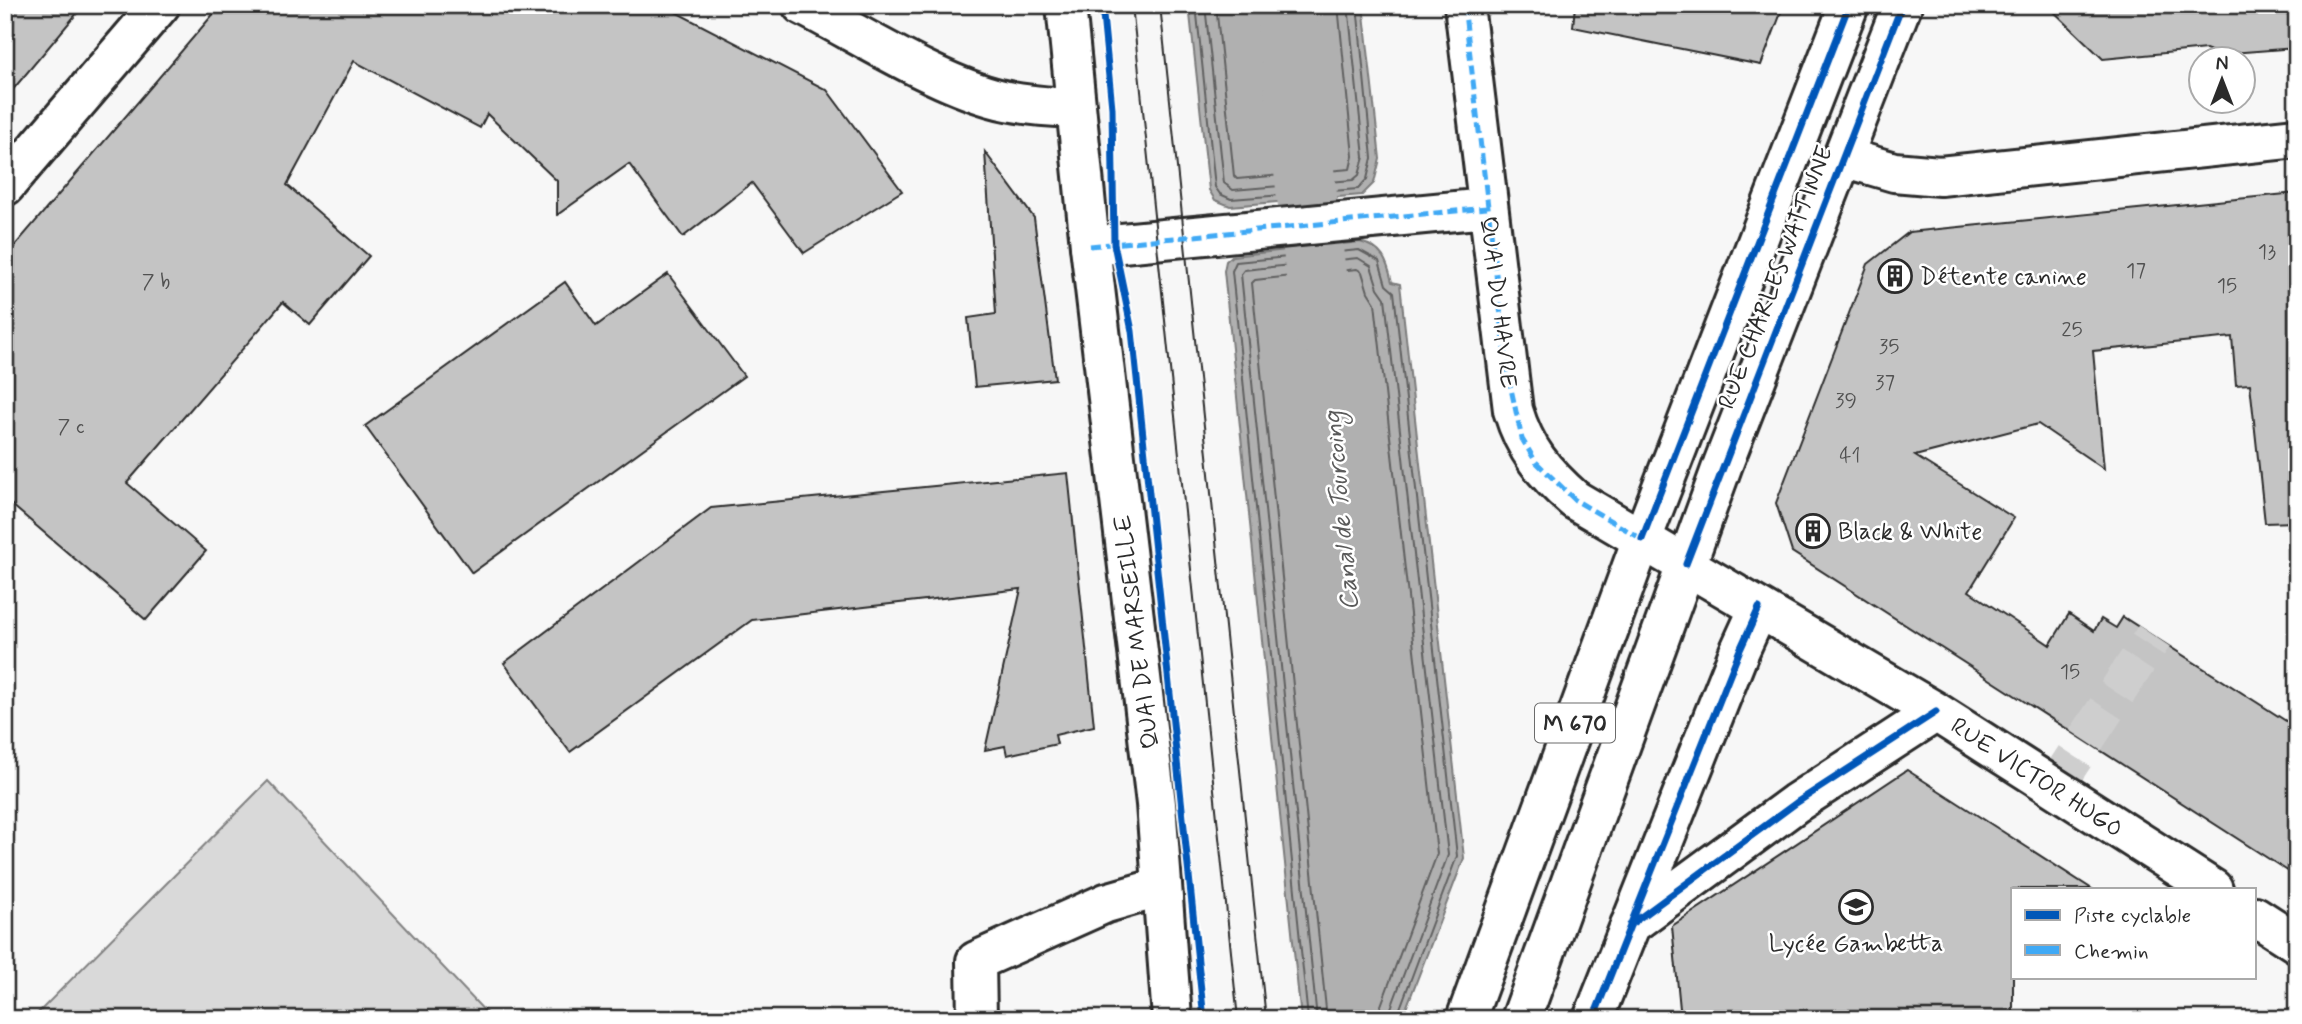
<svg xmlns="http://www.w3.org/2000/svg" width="2302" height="1024" viewBox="0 0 2302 1024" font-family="Mynerve,sans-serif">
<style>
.green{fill:#d9d9d9;stroke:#828282;stroke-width:2}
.water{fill:#b0b0b0;stroke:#7b7b7b;stroke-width:2}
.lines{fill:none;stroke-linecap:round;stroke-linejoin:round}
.shore{stroke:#606060;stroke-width:2}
.canal{stroke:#b0b0b0;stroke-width:60}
.building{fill:#c4c4c4;stroke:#2b2b2b;stroke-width:2}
.minor-tunnel{stroke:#cecece;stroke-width:38;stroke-dasharray:38 19;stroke-linecap:butt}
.minor-casing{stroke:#2b2b2b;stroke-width:44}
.major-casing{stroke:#2b2b2b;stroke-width:44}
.minor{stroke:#fff;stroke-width:38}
.major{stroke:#fff;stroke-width:38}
.tram{stroke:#2b2b2b;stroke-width:2}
.quiet{stroke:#3fa9f5;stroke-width:5;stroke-dasharray:10 5;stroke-linecap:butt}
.cycleway-casing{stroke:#fff;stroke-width:11}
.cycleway{stroke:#0057b8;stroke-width:7}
.labels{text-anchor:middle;stroke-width:5;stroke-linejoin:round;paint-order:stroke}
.number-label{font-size:21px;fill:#515151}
.shield{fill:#fff;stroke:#6b6b6b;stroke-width:2}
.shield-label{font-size:23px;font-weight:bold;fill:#2b2b2b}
.poi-label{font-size:24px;fill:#2b2b2b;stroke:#fff;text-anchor:start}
.street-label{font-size:24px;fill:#2b2b2b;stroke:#fff}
.water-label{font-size:26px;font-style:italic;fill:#5a5a5a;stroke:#fff}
</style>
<rect width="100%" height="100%" fill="#f7f7f7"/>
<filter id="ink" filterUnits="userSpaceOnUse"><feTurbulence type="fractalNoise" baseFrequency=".0143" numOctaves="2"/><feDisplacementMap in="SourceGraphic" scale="14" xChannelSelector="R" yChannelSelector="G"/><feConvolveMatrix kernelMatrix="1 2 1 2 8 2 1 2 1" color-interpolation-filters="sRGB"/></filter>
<g filter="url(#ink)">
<path class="green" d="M 268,781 L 492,1019 L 32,1019 Z"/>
<path class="water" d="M 1189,5 L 1363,5 L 1380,159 L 1374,183 L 1362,195 L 1230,206 L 1215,200 L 1209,190 Z
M 1360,242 C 1383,248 1387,261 1392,282 L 1400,284 L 1464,858 L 1402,1019 L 1301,1019 L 1224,271 L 1226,261 L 1232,256 Z"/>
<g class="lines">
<path class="shore" d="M 1196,5 L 1215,187 L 1220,194 L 1231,199 L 1358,189 L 1367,179 L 1372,158 L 1357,5
M 1205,5 L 1224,183 L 1233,190 L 1353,180 L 1359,175 L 1364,157 L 1348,5
M 1216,5 L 1234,176 L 1237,179 L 1350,169 L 1353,156 L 1338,5
M 1308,1019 L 1232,271 L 1236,262 L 1359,250 L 1379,261 L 1386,285 L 1394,292 L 1457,856 L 1396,1019
M 1317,1019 L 1241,274 L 1244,270 L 1358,258 L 1371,266 L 1378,288 L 1385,298 L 1448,855 L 1387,1019
M 1327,1019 L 1252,283 L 1255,280 L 1357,269 L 1362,272 L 1368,292 L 1375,303 L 1437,854 L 1376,1019"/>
<path class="canal" d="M 1285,5 L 1322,327"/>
</g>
<path class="building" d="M 5,5 L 84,5 L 5,99 Z
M 221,5 L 662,5 L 827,90 L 902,191 L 804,253 L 752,183 L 683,237 L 629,164 L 557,215 L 557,181 L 487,114 L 480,128 L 354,61 L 287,185 L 369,256 L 310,325 L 283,302 L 127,483 L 206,551 L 146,620 L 5,499 L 5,257 Z
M 1575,5 L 1784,5 L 1761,65 L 1573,27 Z
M 2047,5 L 2297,5 L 2297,48 L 2218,54 L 2206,49 L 2103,59 Z
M 985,152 L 1034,218 L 1055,379 L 975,387 L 968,318 L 996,314 Z
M 2297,193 L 2297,522 L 2265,523 L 2250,384 L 2236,385 L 2232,337 L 2093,351 L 2104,469 L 2038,424 L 1915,456 L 2014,518 L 1969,591 L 2050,645 L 2069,614 L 2094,631 L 2101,619 L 2116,628 L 2123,617 L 2297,728 L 2297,877 L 1792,552 L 1776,503 L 1868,264 L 1909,232 Z
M 668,274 L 744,376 L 472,573 L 365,426 L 565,282 L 596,326 Z
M 1068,473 L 1094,726 L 1055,735 L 1057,744 L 1007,755 L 1005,746 L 985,750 L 1021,589 L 752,620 L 570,752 L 504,663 L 711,508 Z
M 1907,770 L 2092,889 L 2013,889 L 2013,1019 L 1681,1019 L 1672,926 Z"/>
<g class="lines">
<path class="minor-tunnel" d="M 2054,788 L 2154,636"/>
<g class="minor-casing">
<path id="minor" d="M 802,5 C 859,34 931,80 991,97 C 1018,105 1047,107 1076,108
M 1464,5 L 1513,410 C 1525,450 1544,473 1575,500 L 1936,712 L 2213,889
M 1843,157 L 1894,172 L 1940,176 L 2297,138
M 5,186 L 160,5
M 1090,246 L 1487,208
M 2255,916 L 2297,943
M 1630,925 L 1796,803 L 1936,712
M 977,1019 L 976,961 L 1106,903 L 1162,887
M 1593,1019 L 1739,652 L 1759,608"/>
</g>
<g class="major-casing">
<path id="major" d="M 1066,5 L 1090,246 L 1156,804 L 1172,1019
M 1466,1019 L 1642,539 L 1849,5
M 1521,1019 L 1723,464 L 1902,5"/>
</g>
<use href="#minor" class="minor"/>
<use href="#major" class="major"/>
<path class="tram" d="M 1132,5 L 1238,1019
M 1160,5 L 1266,1019"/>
<path class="quiet" d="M 1464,5 L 1508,375 L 1522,439 L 1536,462 L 1575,500 L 1642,539
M 1090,246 L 1487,208"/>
<g class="cycleway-casing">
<path id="cycleway" d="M 1102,5 L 1112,108 L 1114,244 L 1132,331 L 1204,1019
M 1642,539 L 1849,5
M 1686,564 L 1902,5
M 1630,925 L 1796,803 L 1936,712
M 1593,1019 L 1739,652 L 1759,608"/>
</g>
<use href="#cycleway" class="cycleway"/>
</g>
</g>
<defs>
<g id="building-ring" transform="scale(1.75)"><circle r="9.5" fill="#fff" stroke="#2b2b2b" stroke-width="1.5"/><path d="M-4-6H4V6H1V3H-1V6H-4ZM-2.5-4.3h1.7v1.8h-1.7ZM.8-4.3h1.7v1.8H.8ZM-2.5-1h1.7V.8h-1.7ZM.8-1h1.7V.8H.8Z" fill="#2b2b2b"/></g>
<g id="school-ring" transform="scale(1.75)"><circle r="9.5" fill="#fff" stroke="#2b2b2b" stroke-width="1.5"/><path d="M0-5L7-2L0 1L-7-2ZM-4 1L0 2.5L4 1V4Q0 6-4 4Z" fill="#2b2b2b"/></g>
</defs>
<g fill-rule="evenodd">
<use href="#building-ring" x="1895" y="276"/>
<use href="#building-ring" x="1813" y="531"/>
<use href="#school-ring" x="1856" y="907"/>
</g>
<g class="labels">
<g class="number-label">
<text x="2267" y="258">13</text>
<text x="2136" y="277">17</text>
<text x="156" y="288">7 b</text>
<text x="2227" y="292">15</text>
<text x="2072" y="336">25</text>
<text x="1889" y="353">35</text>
<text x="1885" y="389">37</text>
<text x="1846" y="407">39</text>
<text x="71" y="433">7 c</text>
<text x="1850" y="462">41</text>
<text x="2070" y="678">15</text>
</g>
<rect class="shield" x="1535" y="703.5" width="80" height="39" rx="5"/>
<g class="shield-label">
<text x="1575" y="731">M 670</text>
</g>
<g class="poi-label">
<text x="1920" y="284">Détente canine</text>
<text x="1838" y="539">Black &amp; White</text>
<text x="1856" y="951" text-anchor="middle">Lycée Gambetta</text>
</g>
<g class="street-label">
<text transform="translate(1775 277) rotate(-69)" y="8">RUE CHARLES WATTINNE</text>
<text transform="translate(1499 302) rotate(83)" y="8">QUAI DU HAVRE</text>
<text transform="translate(1136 632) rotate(-97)" y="8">QUAI DE MARSEILLE</text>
<text transform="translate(2037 777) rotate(33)" y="8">RUE VICTOR HUGO</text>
</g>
<g class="water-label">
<text transform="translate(1340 511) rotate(-95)" y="9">Canal de Tourcoing</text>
</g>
</g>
<rect width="2302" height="1024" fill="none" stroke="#fff" stroke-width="28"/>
<rect x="14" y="14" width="2274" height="996" fill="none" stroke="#2b2b2b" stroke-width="2.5" filter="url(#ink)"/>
<rect x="2011" y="888" width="245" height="91" fill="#ffffff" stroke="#aaaaaa" stroke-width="2"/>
<rect x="2025" y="910" width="35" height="10" fill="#0057b8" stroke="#aaaaaa" stroke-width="2"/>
<text x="2074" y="922" font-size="21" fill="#2b2b2b">Piste cyclable</text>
<rect x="2025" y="945" width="35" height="10" fill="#3fa9f5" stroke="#aaaaaa" stroke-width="2"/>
<text x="2074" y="958" font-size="21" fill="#2b2b2b">Chemin</text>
<g transform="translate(2222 80)"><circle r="33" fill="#ffffff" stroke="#aaaaaa" stroke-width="2"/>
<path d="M0-5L12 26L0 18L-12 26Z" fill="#2b2b2b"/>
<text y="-10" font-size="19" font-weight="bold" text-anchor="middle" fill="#2b2b2b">N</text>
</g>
</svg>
